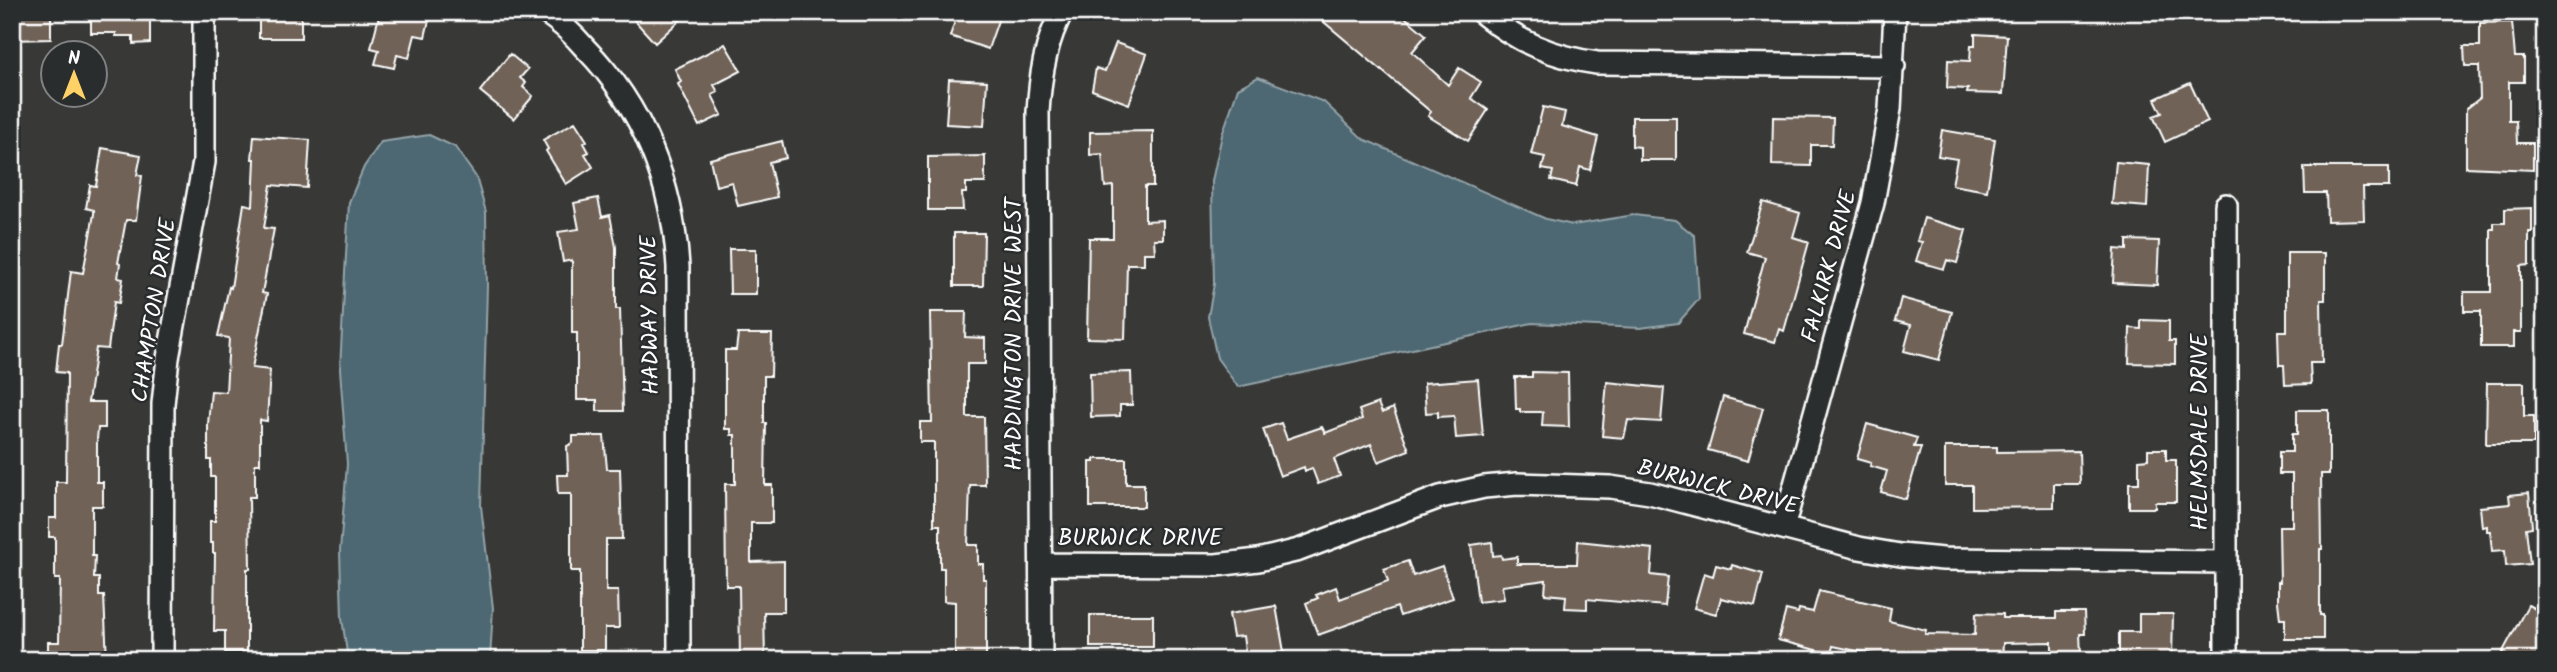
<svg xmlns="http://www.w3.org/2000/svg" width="2557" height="672" viewBox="0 0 2557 672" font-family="Kalam,sans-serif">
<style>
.water{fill:#4d6772;stroke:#94a4aa;stroke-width:2}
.building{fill:#706257;stroke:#fff;stroke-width:2}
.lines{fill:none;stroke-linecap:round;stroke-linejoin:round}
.street-casing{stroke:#fff;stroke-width:26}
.street{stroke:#2a2d2e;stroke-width:21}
.labels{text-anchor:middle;stroke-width:5;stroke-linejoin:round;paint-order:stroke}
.street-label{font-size:23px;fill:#fff;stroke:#2a2d2e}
</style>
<rect width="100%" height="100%" fill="#383836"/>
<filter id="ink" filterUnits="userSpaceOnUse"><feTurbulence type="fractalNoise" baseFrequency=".0143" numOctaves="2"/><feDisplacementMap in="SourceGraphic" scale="14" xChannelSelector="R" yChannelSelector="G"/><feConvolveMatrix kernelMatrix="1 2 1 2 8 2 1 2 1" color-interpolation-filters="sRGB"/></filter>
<g filter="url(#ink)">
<path class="water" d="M 1258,77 L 1324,102 L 1363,139 L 1546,219 L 1573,225 L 1634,215 L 1675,220 L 1695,236 L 1699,299 L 1678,323 L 1640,328 L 1532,323 L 1238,387 L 1217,358 L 1208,317 L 1214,284 L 1212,181 L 1222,135 L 1238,88 Z
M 429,135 L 455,147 L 476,177 L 486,212 L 487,286 L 481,506 L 493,608 L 490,660 L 348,660 L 342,618 L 340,551 L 347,464 L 340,369 L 345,273 L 349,202 L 364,167 L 381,142 Z"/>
<path class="building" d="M 12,12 L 51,12 L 51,39 L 12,40 Z
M 91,12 L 150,12 L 150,43 L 133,44 L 133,36 L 116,36 L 116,33 L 91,33 Z
M 259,12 L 301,12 L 301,38 L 259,38 Z
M 380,12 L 431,12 L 425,37 L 415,35 L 409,58 L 397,55 L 394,68 L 375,64 L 379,50 L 371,48 Z
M 627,12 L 689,12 L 655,43 Z
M 958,12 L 1001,12 L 988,49 L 950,36 Z
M 1312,12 L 1399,12 L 1426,35 L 1412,52 L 1448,85 L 1459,68 L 1481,82 L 1471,98 L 1488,110 L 1468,141 L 1428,116 L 1431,112 Z
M 2512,22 L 2515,57 L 2524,57 L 2524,82 L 2509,82 L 2509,121 L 2516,121 L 2517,143 L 2533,143 L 2533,170 L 2466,167 L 2466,109 L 2480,98 L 2479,66 L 2465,66 L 2464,46 L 2480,46 L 2480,23 Z
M 1975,34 L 2007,36 L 2003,94 L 1967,93 L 1968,89 L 1947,88 L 1948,60 L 1970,61 L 1971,45 L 1975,45 Z
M 1116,43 L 1147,54 L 1129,104 L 1092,90 L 1096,68 L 1105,71 Z
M 725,44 L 741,71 L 714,85 L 718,92 L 712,95 L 722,115 L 699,126 L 678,84 L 681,82 L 675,69 Z
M 510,54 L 528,69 L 520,78 L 526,83 L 523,87 L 533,96 L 514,119 L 480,91 Z
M 949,79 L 987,81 L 984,126 L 946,124 Z
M 2190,83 L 2208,122 L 2165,142 L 2153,116 L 2162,113 L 2155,99 Z
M 1543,107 L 1565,112 L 1562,126 L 1598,137 L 1590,170 L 1580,167 L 1576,186 L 1551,180 L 1553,171 L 1542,169 L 1545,157 L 1531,154 Z
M 1632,117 L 1676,117 L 1676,160 L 1640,160 L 1640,147 L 1632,146 Z
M 1773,117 L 1833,118 L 1832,145 L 1811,145 L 1811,166 L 1772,165 Z
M 575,122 L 587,141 L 584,143 L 589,152 L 585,154 L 593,167 L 566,184 L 546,151 L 548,149 L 543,140 Z
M 1942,130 L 1995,139 L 1987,191 L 1952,185 L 1957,159 L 1938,156 Z
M 1153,131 L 1153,186 L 1145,186 L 1145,221 L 1163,220 L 1163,239 L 1154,239 L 1155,253 L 1144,253 L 1144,264 L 1127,264 L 1125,339 L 1087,338 L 1089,238 L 1113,238 L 1113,186 L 1105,187 L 1102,154 L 1090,155 L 1090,132 Z
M 254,136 L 310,140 L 307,188 L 271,185 L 264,228 L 274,229 L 262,293 L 267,294 L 252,368 L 270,370 L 267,421 L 260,420 L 260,464 L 255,464 L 255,497 L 249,497 L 250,569 L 247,569 L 247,652 L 225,652 L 225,631 L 214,631 L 215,553 L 213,553 L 213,543 L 210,543 L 210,521 L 215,521 L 215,477 L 211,477 L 211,460 L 208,460 L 208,424 L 211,391 L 226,392 L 229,338 L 218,336 L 229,287 L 231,288 L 244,204 L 253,206 L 255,159 L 252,159 Z
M 782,141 L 786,158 L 769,162 L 777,197 L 738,206 L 732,182 L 716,186 L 710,159 Z
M 102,148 L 141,155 L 137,175 L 142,176 L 136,220 L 126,220 L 118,263 L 120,264 L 118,278 L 123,279 L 119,303 L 114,302 L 108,349 L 96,348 L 88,402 L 105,402 L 105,428 L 98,428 L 97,440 L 97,482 L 103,482 L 103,506 L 92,506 L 92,556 L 95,556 L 94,578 L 99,578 L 99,596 L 104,596 L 107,660 L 48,660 L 48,642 L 59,642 L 60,579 L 55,579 L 55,537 L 49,537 L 49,518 L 56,518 L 56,482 L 66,482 L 67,373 L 56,372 L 59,344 L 62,344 L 71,271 L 83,273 L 94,214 L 94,210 L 86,208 L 90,185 L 96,186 Z
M 985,156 L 985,183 L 966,183 L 966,193 L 962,193 L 963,210 L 928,210 L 928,157 Z
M 2116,162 L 2149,165 L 2147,207 L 2112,204 Z
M 2304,167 L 2389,167 L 2389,187 L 2363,187 L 2364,220 L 2327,221 L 2326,193 L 2305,193 Z
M 598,198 L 602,217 L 610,215 L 616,247 L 616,309 L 620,309 L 623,411 L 597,411 L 597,400 L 577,400 L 577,333 L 572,333 L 572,260 L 563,262 L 558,232 L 579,229 L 574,203 Z
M 1763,202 L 1800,213 L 1793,237 L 1809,242 L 1784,331 L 1779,329 L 1775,342 L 1744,334 L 1765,257 L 1747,252 Z
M 2532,208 L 2532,232 L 2529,232 L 2529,265 L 2521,266 L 2521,332 L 2514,332 L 2514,347 L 2481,347 L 2481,311 L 2464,311 L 2464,292 L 2491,292 L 2491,229 L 2494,229 L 2494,223 L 2505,223 L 2505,209 Z
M 1924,218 L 1966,230 L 1957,263 L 1947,260 L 1944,269 L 1916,261 L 1922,242 L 1917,241 Z
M 954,233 L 984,233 L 983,286 L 954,286 Z
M 2127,240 L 2159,241 L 2157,285 L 2113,283 L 2115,249 L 2127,250 Z
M 729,249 L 756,249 L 756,294 L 730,294 Z
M 2287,253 L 2325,253 L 2325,300 L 2321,300 L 2322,363 L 2310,363 L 2311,384 L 2285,385 L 2284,365 L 2279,365 L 2278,331 L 2287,331 Z
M 1901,298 L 1952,312 L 1939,360 L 1904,351 L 1911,325 L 1895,321 Z
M 930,312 L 966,312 L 965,337 L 985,338 L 985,364 L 967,364 L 967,417 L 984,417 L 985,485 L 970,485 L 968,545 L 978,545 L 978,564 L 983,564 L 983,579 L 986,579 L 986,660 L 955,660 L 955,602 L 944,601 L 944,568 L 940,568 L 940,525 L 934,525 L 934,442 L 920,442 L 920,422 L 932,422 Z
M 2141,320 L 2169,321 L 2169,341 L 2175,341 L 2175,364 L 2129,363 L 2130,328 L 2141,329 Z
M 738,334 L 772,334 L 771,376 L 764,376 L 764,423 L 766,423 L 765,485 L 772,485 L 772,523 L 751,523 L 751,562 L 784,561 L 784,612 L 764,612 L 765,660 L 740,660 L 739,586 L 726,586 L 725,484 L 735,484 L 735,435 L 731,435 L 731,429 L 725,429 L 725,350 L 736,350 Z
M 1131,372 L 1132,405 L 1120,405 L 1120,416 L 1091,417 L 1090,373 Z
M 1532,372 L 1568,373 L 1569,427 L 1542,426 L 1543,412 L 1520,412 L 1520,409 L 1516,409 L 1515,377 L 1532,377 Z
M 1478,379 L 1483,436 L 1456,438 L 1454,416 L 1438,417 L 1438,412 L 1426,413 L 1424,383 Z
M 1607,382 L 1664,388 L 1661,422 L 1628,420 L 1624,438 L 1602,436 Z
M 2487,383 L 2524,383 L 2524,416 L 2534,416 L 2534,444 L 2486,444 Z
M 1723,397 L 1763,408 L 1748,461 L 1708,450 Z
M 1378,403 L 1382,413 L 1393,408 L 1409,450 L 1378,462 L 1371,444 L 1334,459 L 1340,476 L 1318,484 L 1312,468 L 1305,471 L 1304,467 L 1280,476 L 1263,429 L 1281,423 L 1287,439 L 1322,427 L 1325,433 L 1362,419 L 1359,410 Z
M 2297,410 L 2329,410 L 2329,474 L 2321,474 L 2322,549 L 2320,549 L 2320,615 L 2323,615 L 2323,639 L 2285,639 L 2285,619 L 2280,619 L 2278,602 L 2278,582 L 2280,582 L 2279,526 L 2292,526 L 2292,474 L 2279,474 L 2279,452 L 2292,452 L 2292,434 L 2297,434 Z
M 1867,424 L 1917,438 L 1914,447 L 1921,447 L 1906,499 L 1881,492 L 1887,471 L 1870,466 L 1871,463 L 1857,459 Z
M 573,436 L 604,436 L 607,469 L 620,469 L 622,539 L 606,539 L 606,591 L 618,591 L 619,628 L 605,628 L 605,650 L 580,650 L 580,571 L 571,571 L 571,494 L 558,494 L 557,475 L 568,475 L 567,446 L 573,443 Z
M 1945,447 L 1997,447 L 1997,452 L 2079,451 L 2080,484 L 2054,484 L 2054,507 L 1972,508 L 1972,485 L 1945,485 Z
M 2148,449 L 2166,449 L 2166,460 L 2176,460 L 2176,502 L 2155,502 L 2155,508 L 2129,508 L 2129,483 L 2139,483 L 2139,460 L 2148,459 Z
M 1094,459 L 1126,459 L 1126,484 L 1144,484 L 1144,507 L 1090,507 L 1090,462 L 1094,462 Z
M 2529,493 L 2532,527 L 2526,528 L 2530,564 L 2506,566 L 2505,550 L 2492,551 L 2490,531 L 2487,531 L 2487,526 L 2482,527 L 2480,507 L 2510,504 L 2509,495 Z
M 1578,541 L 1653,549 L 1651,575 L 1668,577 L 1665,606 L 1587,599 L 1587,609 L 1565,608 L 1566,596 L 1545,594 L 1546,580 L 1502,586 L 1504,599 L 1478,602 L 1471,545 L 1492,542 L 1493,556 L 1501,555 L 1502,559 L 1517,557 L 1517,564 L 1577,564 Z
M 1408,561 L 1413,576 L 1442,566 L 1453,598 L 1400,616 L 1397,607 L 1318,635 L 1306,603 L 1318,598 L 1316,595 L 1336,587 L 1340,599 L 1388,581 L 1384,569 Z
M 1716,565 L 1731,569 L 1732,565 L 1763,574 L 1755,606 L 1721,598 L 1716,614 L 1694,608 L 1704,573 L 1713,576 Z
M 1819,591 L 1891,608 L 1889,621 L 1926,630 L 1925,634 L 1975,635 L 1976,613 L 2003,614 L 2003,618 L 2056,618 L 2056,612 L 2084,612 L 2085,634 L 2080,634 L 2081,656 L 2052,656 L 2052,642 L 2003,643 L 2002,660 L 1900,660 L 1833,646 L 1831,654 L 1778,640 L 1786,610 L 1798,613 L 1799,609 L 1813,612 Z
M 2528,605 L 2545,614 L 2545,660 L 2515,660 L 2502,653 Z
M 1276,606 L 1284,652 L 1246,658 L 1243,636 L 1233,637 L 1229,614 Z
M 2139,614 L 2173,614 L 2172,659 L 2119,658 L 2119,632 L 2139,632 Z
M 1090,615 L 1153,615 L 1153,647 L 1090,647 Z"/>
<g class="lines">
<g class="street-casing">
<path id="street" d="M 545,12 C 560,22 573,34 585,48 C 643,107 673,184 678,267 L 679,660
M 1481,12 C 1516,41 1552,57 1597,63 L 1894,66
M 1783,528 L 1873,203 L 1890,109 L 1895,12
M 1041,564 L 1216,565 L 1258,560 L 1299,550 L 1440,497 L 1484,487 L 1517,484 L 1610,487 L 1650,493 L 1859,548 L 1900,555 L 1943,559 L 2226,562
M 162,660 L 163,404 L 168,358 L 204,162 L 204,12
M 1041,660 L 1038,112 C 1040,78 1045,42 1062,12
M 2226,660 L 2226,205"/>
</g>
<use href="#street" class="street"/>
</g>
</g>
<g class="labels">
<g class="street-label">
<text transform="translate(1828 266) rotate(-75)" y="8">FALKIRK DRIVE</text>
<text transform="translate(153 310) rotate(-81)" y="8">CHAMPTON DRIVE</text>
<text transform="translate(649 315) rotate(-91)" y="8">HADWAY DRIVE</text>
<text transform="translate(1013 334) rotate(-90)" y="8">HADDINGTON DRIVE WEST</text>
<text transform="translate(2199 432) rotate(-90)" y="8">HELMSDALE DRIVE</text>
<text transform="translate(1718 486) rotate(14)" y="8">BURWICK DRIVE</text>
<text x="1140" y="545">BURWICK DRIVE</text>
</g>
</g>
<rect width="2557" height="672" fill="none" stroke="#2a2d2e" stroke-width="42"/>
<rect x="21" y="21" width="2515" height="630" fill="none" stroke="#fff" stroke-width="2.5" filter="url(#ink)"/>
<g transform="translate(74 74)"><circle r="33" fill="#2a2d2e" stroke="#7f8182" stroke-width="2"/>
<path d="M0-5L12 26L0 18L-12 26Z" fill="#ffd166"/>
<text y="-10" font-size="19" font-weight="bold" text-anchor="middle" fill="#ffffff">N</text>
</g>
</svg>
